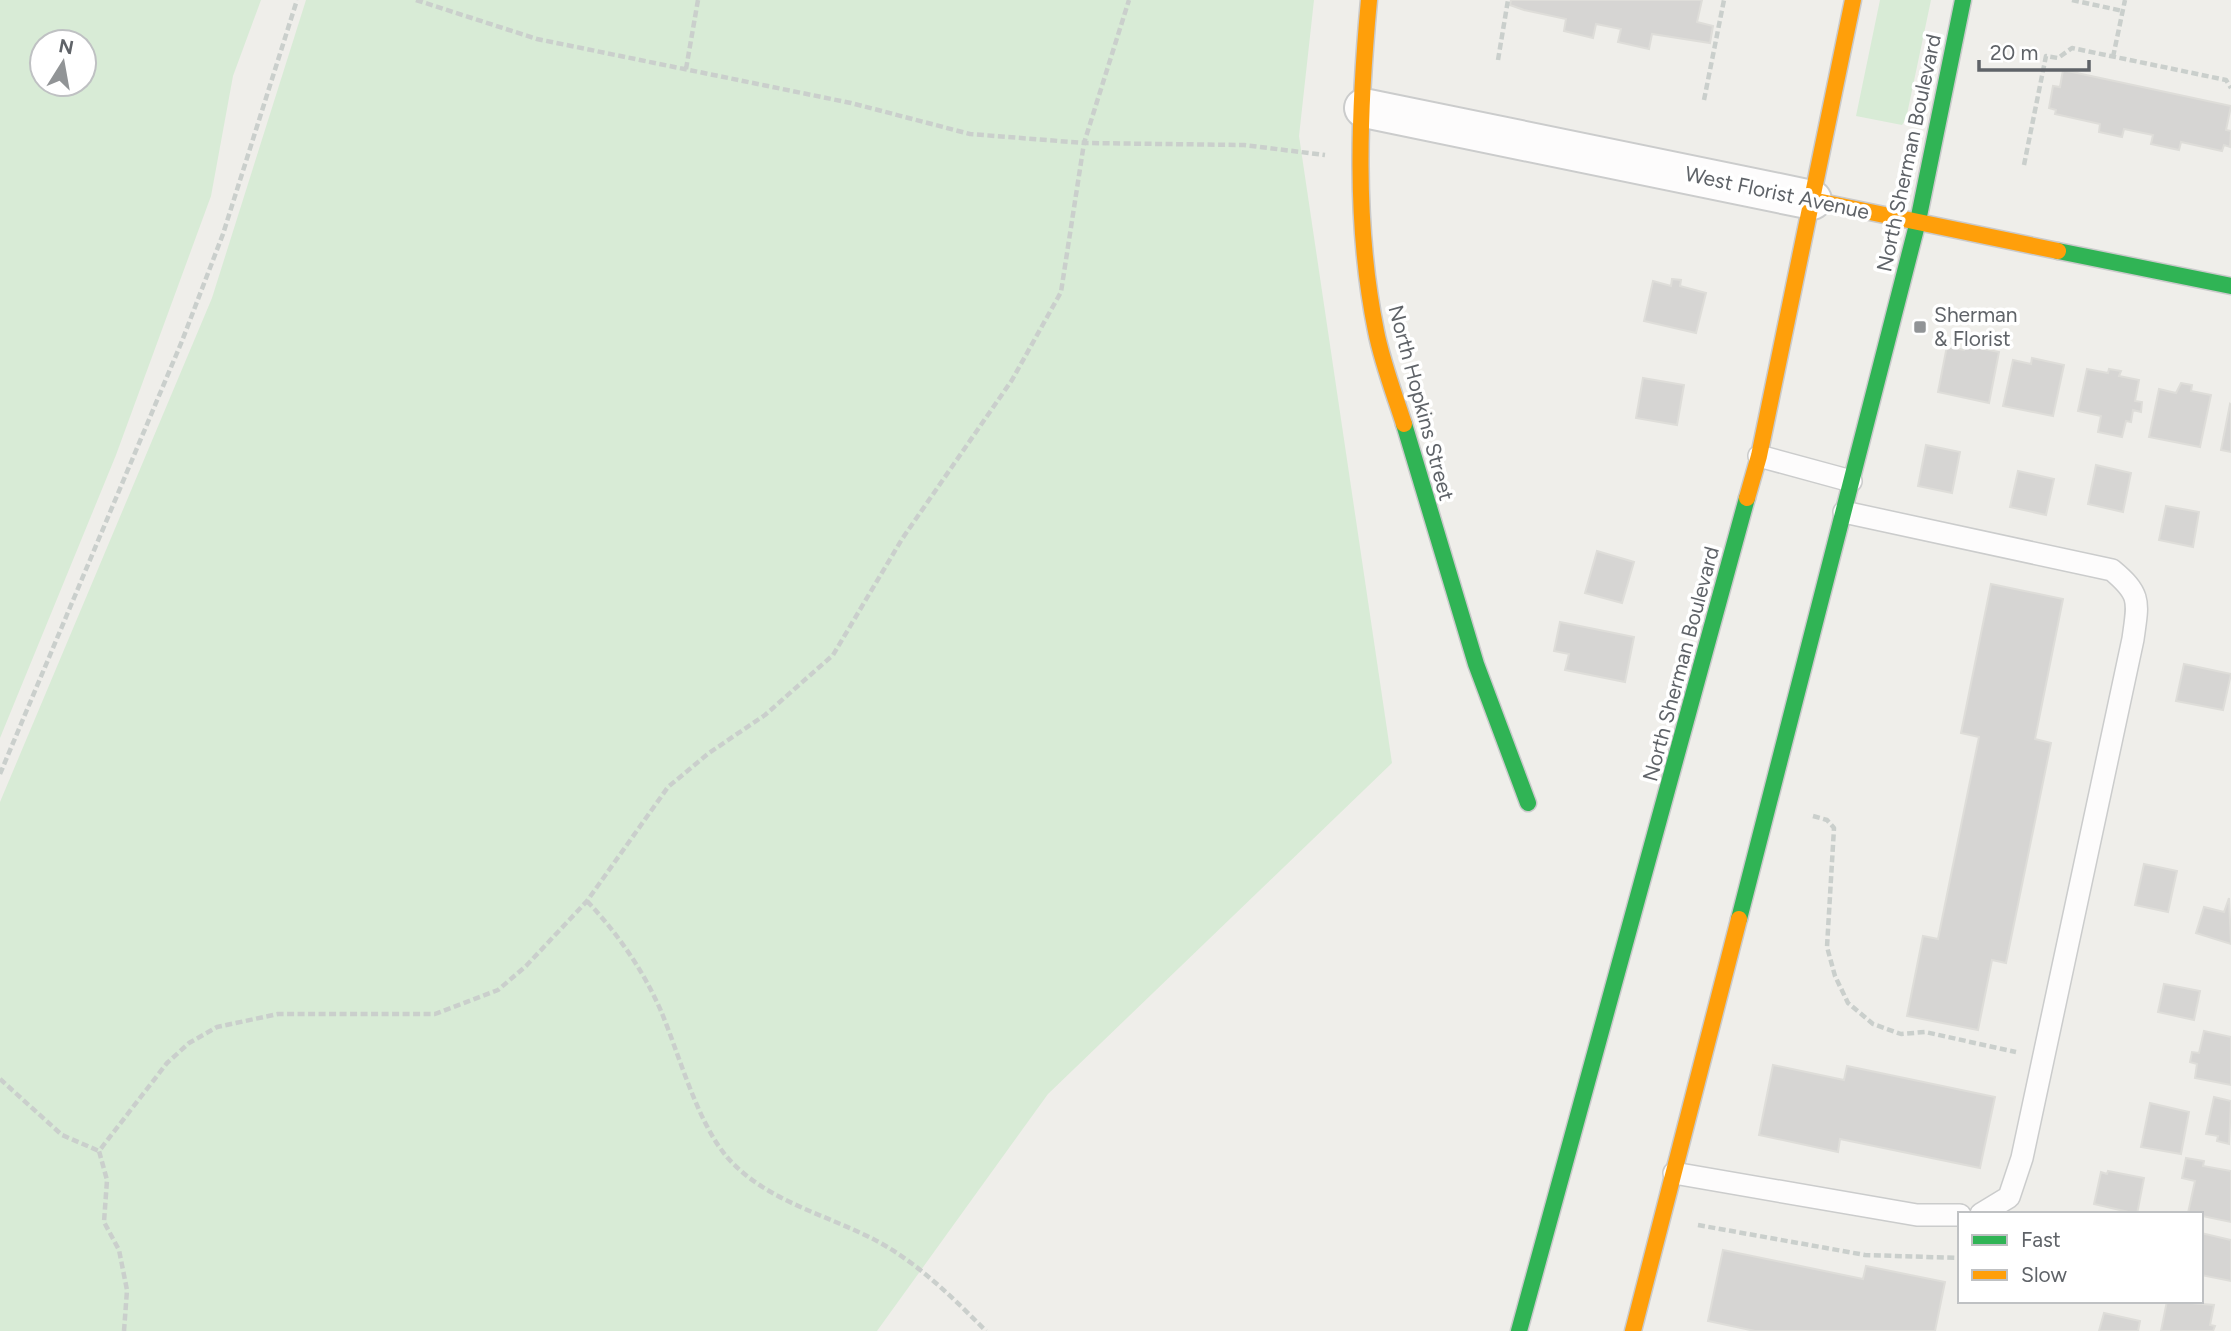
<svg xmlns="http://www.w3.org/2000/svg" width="2231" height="1331" viewBox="0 0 2231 1331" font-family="Figtree,sans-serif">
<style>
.green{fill:#d8ebd6;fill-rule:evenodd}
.building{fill:#d6d5d3;stroke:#deddd9;stroke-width:2}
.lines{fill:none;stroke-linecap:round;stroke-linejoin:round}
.lane-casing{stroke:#cbcccc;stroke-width:24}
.street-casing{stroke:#cbcccc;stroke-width:42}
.fast-casing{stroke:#cacacb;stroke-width:19}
.slow-casing{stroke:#cacacb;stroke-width:19}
.path{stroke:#cacfcc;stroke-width:4.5;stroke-dasharray:7 3.5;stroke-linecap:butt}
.lane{stroke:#fdfcfc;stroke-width:21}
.street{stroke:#fdfcfc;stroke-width:38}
.fast{stroke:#30b455;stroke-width:16}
.slow{stroke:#ff9f0a;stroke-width:16}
.poi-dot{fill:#919496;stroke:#fff;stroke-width:2.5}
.labels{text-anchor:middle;stroke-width:7;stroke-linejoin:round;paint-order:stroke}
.street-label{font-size:21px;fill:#5f6368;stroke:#fff}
.poi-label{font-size:21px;fill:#5f6368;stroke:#fff;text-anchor:start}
</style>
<rect width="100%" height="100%" fill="#efeeea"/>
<path class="green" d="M 0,0 L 261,0 L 233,76 L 211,196 L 116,455 L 0,738 ZM 42,42 L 84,42 L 84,84 L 42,84 Z
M 306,0 L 1314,0 L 1299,136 L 1392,763 L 1048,1094 L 877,1331 L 0,1331 L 0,802 L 212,298 Z
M 1880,0 L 1931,0 L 1906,119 L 1902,125 L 1856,116 Z"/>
<path class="building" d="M 1511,0 L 1702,0 L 1697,22 L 1713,26 L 1710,43 L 1652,34 L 1649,49 L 1618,42 L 1621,29 L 1596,24 L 1593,38 L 1564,31 L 1566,19 L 1524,10 L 1510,5 Z
M 2063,70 L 2231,106 L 2226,130 L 2231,131 L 2230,147 L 2224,145 L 2222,151 L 2181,142 L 2179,150 L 2151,144 L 2153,135 L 2124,129 L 2122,137 L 2099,132 L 2100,124 L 2055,114 L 2056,110 L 2049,108 L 2053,86 L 2060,87 Z
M 1672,279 L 1681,280 L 1680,286 L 1706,293 L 1696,333 L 1644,321 L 1653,281 L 1671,286 Z
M 1969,341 L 1980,343 L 1979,348 L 1999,352 L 1989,403 L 1938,392 L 1947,346 L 1964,350 Z
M 2032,358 L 2064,365 L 2053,416 L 2003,406 L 2013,360 L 2031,364 Z
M 2087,369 L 2108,373 L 2109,369 L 2121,371 L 2119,376 L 2139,380 L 2135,401 L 2142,402 L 2141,412 L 2133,410 L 2131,422 L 2126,421 L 2122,437 L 2098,432 L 2101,416 L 2078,411 Z
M 1643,378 L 1684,385 L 1677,425 L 1636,418 Z
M 2181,383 L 2192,385 L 2191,391 L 2211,395 L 2200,447 L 2149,437 L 2159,389 L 2176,393 Z
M 2230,404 L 2231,405 L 2231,452 L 2221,450 Z
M 1926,445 L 1960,452 L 1952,493 L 1918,486 Z
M 2096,465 L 2131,473 L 2123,512 L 2088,504 Z
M 2018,471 L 2054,479 L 2046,515 L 2010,507 Z
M 2166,506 L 2199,512 L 2193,547 L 2159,540 Z
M 1597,551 L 1634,562 L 1622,603 L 1585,593 Z
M 1991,584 L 2063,599 L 2035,739 L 2051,743 L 2006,963 L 1992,960 L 1978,1030 L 1907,1016 L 1923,936 L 1938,939 L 1979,737 L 1961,733 Z
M 1560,622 L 1634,637 L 1625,682 L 1565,670 L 1569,654 L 1554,651 Z
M 2184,664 L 2231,674 L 2223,710 L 2176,701 Z
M 2144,864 L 2177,871 L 2168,912 L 2135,905 Z
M 2229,898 L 2231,944 L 2196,933 L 2204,907 L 2224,912 Z
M 2164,984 L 2200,991 L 2194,1020 L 2158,1012 Z
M 2204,1031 L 2231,1037 L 2231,1085 L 2195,1078 L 2197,1064 L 2190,1062 L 2192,1052 L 2199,1053 Z
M 1773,1065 L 1844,1080 L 1847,1066 L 1995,1097 L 1980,1168 L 1840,1139 L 1838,1152 L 1759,1135 Z
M 2214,1097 L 2231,1101 L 2229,1144 L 2217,1141 L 2218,1136 L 2206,1134 Z
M 2150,1103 L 2189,1112 L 2181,1154 L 2141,1147 Z
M 2186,1158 L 2204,1161 L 2203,1166 L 2231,1171 L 2231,1222 L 2188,1213 L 2195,1181 L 2182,1178 Z
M 2108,1171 L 2144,1178 L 2137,1214 L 2094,1204 L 2101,1172 L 2107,1174 Z
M 2201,1233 L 2231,1240 L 2231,1281 L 2201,1275 Z
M 1723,1250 L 1863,1279 L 1866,1266 L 1945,1282 L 1935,1331 L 1755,1331 L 1708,1321 Z
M 2167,1301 L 2214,1305 L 2210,1325 L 2215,1326 L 2213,1331 L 2161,1331 Z
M 2104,1313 L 2140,1321 L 2138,1331 L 2099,1331 Z"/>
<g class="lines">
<g class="lane-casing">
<path id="lane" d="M 1759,456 L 1851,481
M 1844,512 L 2112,570 C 2142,595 2138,602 2133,639 L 2022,1158 L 2009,1197 L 1981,1214
M 1674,1173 L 1917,1215 L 1960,1215"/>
</g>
<g class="street-casing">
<path id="street" d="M 1364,108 L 1812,200"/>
</g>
<g class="fast-casing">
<path id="fast" d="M 2058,251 L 2231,286
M 1404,424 L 1476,664 L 1528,803
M 1739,919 L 1918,221 L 1963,0
M 1519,1331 L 1747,498"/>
</g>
<g class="slow-casing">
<path id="slow" d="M 1369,0 C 1359,108 1354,224 1376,331 C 1382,362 1394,393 1404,424
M 1812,200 L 2058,251
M 1747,498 L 1759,456 L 1853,0
M 1633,1331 L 1739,919"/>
</g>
<path class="path" d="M 416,0 L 537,39 L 851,103 L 970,134 L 1084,143 L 1244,145 L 1325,155
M 2072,0 L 2123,11
M 2113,57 L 2125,0
M 1498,60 L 1508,0
M 686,69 L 698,0
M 1704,100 L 1724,0
M 2024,165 L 2046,56 L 2058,58 L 2072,48 L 2226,80 L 2231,88
M 0,774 L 182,341 L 223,234 L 297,0
M 1813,816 L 1827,820 L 1834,828 L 1827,947 L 1835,976 L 1848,1003 L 1873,1024 L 1901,1034 L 1925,1032 L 2016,1052
M 587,901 C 618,934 643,970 661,1011 C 679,1054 697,1122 727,1157 C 768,1204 832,1215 884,1245 C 922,1267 955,1300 986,1331
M 0,1079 L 62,1135 L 99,1151
M 1698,1225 L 1865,1255 L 1960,1258
M 124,1331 L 127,1290 L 119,1250 L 104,1222 L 107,1180 L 99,1151 L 167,1063 L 189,1043 L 217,1027 L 278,1014 L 435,1014 L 498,990 L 526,966 L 587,901 L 668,787 L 709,753 L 765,715 L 833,655 L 902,539 L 1012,380 L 1061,292 L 1084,143 L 1129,0"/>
<use href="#lane" class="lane"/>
<use href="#street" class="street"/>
<use href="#fast" class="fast"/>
<use href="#slow" class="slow"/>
</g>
<rect class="poi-dot" x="1913" y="320" width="14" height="14" rx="3.5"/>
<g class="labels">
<g class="street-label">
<text transform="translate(1909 153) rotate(-78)" y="7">North Sherman Boulevard</text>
<text transform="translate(1777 193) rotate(12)" y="7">West Florist Avenue</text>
<text transform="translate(1421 403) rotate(75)" y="7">North Hopkins Street</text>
<text transform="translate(1681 664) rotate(-75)" y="7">North Sherman Boulevard</text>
</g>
<g class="poi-label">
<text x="1934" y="322">Sherman<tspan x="1934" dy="24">&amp; Florist</tspan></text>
</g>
</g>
<rect x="1958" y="1212" width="245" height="91" fill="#ffffff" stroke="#bfc1c3" stroke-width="2"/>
<rect x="1972" y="1235" width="35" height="10" fill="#30b455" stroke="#bfc1c3" stroke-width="2"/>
<text x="2021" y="1247" font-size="21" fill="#5f6368">Fast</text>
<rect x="1972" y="1270" width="35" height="10" fill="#ff9f0a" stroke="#bfc1c3" stroke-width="2"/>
<text x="2021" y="1282" font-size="21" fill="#5f6368">Slow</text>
<g transform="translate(63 63) rotate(11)"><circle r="33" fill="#ffffff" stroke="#bfc1c3" stroke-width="2"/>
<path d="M0-5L12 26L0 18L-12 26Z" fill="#919496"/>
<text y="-10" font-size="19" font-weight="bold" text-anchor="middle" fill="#5f6368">N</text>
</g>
<path d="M1979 60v10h110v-10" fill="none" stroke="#5f6368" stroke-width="3.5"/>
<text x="1990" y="60" font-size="21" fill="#5f6368" stroke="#ffffff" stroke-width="5" paint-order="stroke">20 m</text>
</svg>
